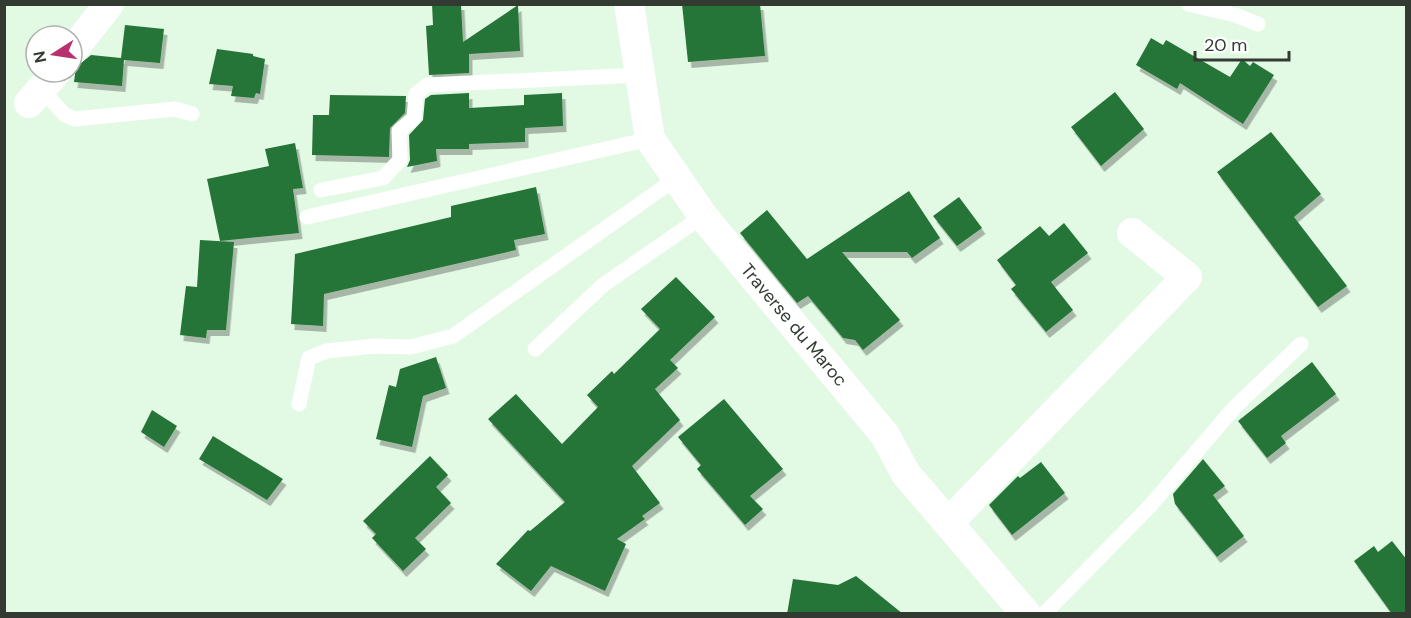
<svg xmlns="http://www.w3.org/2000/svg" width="1411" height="618" viewBox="0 0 1411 618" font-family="'DM Sans',sans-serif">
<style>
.building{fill:#267437;filter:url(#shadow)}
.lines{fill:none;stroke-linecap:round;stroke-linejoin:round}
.service{stroke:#fff;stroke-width:15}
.minor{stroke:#fff;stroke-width:30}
.labels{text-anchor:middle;stroke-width:6;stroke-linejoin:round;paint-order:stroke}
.street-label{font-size:18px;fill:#323a32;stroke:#fff}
</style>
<defs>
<filter id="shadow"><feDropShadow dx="3.5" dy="6" stdDeviation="0" flood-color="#0004"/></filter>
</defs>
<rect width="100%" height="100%" fill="#e2f9e4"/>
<path class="building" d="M 432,4 L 461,4 L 463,42 L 518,5 L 520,51 L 469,54 L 469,73 L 429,75 L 426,26 L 433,25 Z
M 682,4 L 760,4 L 765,56 L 688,62 Z
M 125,25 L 164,29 L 160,63 L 124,60 L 122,86 L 74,82 L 76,67 L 91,55 L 121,58 Z
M 1151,38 L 1163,45 L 1166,40 L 1230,77 L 1242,59 L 1250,66 L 1253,62 L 1274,75 L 1243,124 L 1180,83 L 1177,89 L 1136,65 Z
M 217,49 L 253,54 L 253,56 L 265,59 L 260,94 L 256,93 L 254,98 L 231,96 L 233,86 L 209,84 Z
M 1115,92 L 1144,129 L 1101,166 L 1071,127 Z
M 469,93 L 469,108 L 524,105 L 524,95 L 562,93 L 563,126 L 525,128 L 525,142 L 469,144 L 469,149 L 436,149 L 437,161 L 407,167 L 410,160 L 409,135 L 423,120 L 425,99 L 431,95 Z
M 330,95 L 406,96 L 405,113 L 390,128 L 389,157 L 312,155 L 313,115 L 329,115 Z
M 1271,132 L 1321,194 L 1294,217 L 1347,286 L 1318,307 L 1217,172 Z
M 295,143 L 303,188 L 293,189 L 299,233 L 220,241 L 207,179 L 269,166 L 265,149 Z
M 536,187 L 545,234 L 514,240 L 516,250 L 324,294 L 323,326 L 291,324 L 295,254 L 451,217 L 451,206 Z
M 909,191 L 940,238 L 912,258 L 907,252 L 842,252 L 900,320 L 863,350 L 855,340 L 843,338 L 808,296 L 797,303 L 740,233 L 767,210 L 807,259 Z
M 959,197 L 982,228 L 957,246 L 933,216 Z
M 1064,223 L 1088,253 L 1051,282 L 1073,310 L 1046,332 L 1011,289 L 1016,285 L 997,260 L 1040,226 L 1049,236 Z
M 200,240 L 234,242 L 226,330 L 207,330 L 206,338 L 180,335 L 186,286 L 197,287 Z
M 676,277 L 715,317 L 670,360 L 678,368 L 655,389 L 680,420 L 632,466 L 660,503 L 642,516 L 645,519 L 617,539 L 626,544 L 605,591 L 551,566 L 531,591 L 496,564 L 528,530 L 530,531 L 565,502 L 488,419 L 516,394 L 562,444 L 598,407 L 587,395 L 612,371 L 614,374 L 660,329 L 641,309 Z
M 436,357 L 446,388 L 423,396 L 412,447 L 376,439 L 389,385 L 396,387 L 400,369 Z
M 1312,362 L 1336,394 L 1281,436 L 1286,443 L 1267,458 L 1238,421 Z
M 724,399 L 783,469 L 750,496 L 763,509 L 745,525 L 697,469 L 701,465 L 678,437 Z
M 152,410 L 177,426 L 164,447 L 141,432 Z
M 213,436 L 283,479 L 267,500 L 199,459 Z
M 430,456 L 448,475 L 436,487 L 451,503 L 415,538 L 426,549 L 403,571 L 372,538 L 376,534 L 363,521 Z
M 1203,459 L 1225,486 L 1213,495 L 1244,536 L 1217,557 L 1175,504 L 1173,494 Z
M 1041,462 L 1065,493 L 1012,535 L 989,505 L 1018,476 L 1020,478 Z
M 1392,541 L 1407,560 L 1407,614 L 1392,614 L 1354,561 L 1374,546 L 1378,552 Z
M 856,576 L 903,614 L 787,614 L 793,579 L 838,585 Z"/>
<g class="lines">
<path class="service" d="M 1188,4 L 1235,15 L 1258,24
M 42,90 L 65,115 L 75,119 L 175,109 L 192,114
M 321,190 L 383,178 L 400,160 L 399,131 L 414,118 L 416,94 L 427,85 L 640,75
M 307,217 L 650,139
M 535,349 L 603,285 L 703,216
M 299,404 L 309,358 L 327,351 L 374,346 L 411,347 L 453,336 L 678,177
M 1044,614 L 1149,507 L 1234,408 L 1301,344"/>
<path class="minor" d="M 629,4 L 650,139 L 703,216 L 885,435 L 906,474 L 1026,614
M 72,51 L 109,4
M 29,103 L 56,72
M 948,523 L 1187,277 L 1132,233"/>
</g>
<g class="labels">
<g class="street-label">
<text transform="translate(794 325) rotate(50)" y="6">Traverse du Maroc</text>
</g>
</g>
<rect width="1411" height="618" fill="none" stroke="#323a32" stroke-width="12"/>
<g transform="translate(54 54) rotate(258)"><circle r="28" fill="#ffffff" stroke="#adb0ad" stroke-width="1.5"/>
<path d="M0-4.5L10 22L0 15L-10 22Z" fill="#b9306e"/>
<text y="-9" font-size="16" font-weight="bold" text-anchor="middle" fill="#323a32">N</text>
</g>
<path d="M1195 51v9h94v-9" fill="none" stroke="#323a32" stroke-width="3"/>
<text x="1204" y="51" font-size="18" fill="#323a32" stroke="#ffffff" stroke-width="4.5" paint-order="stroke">20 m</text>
</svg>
